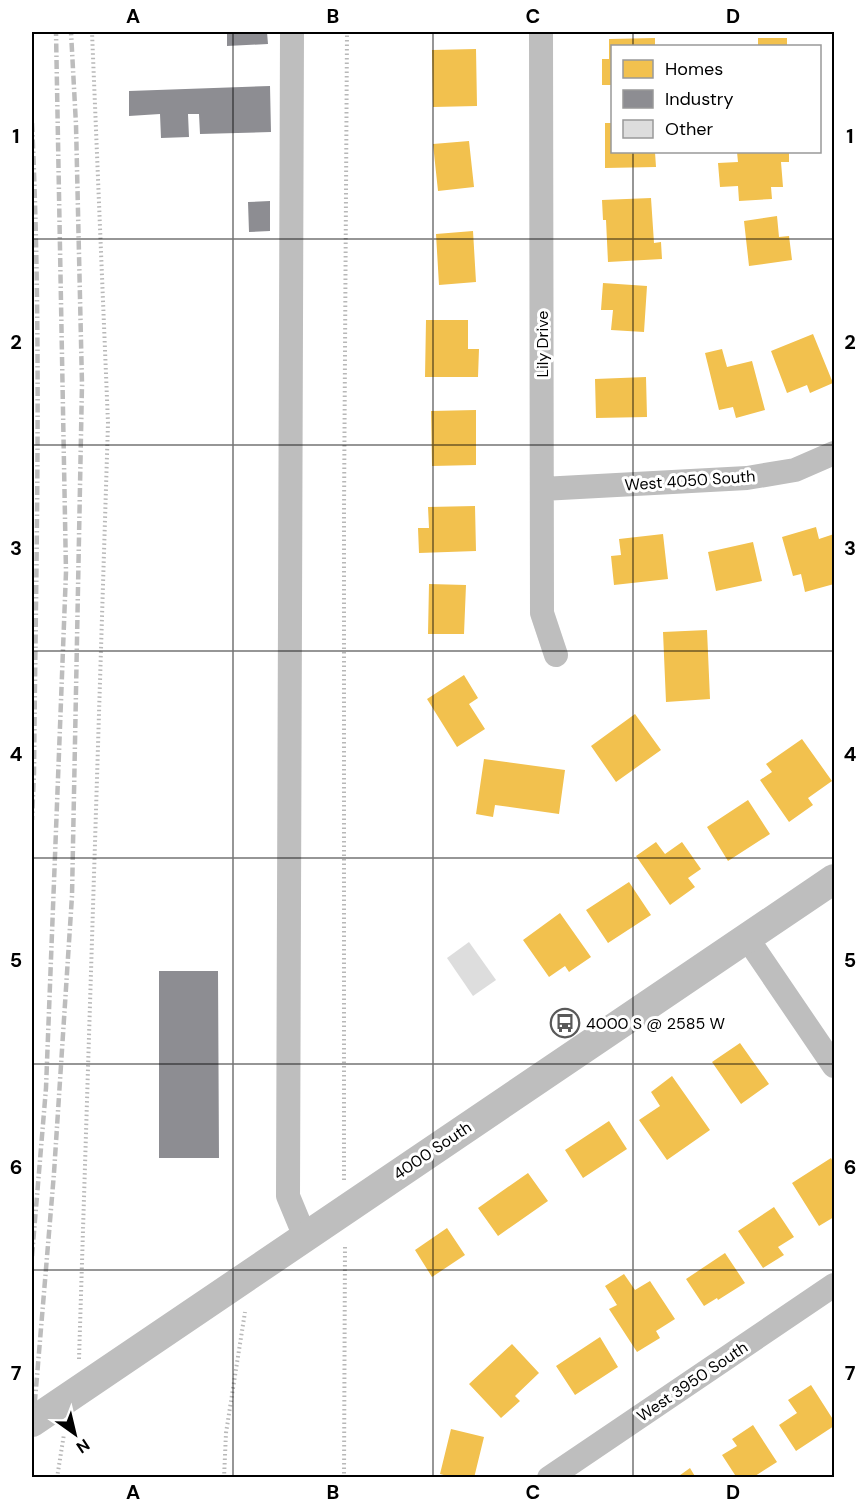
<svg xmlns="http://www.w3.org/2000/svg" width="866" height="1509" viewBox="0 0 866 1509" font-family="'DM Sans',sans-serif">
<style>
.homes{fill:#f2c14e}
.industry{fill:#8d8d92}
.building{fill:#ddd}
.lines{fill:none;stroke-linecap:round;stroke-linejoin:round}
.path{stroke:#b8b8b8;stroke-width:4;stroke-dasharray:1.5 3;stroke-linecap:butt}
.minor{stroke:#bebebe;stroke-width:24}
.tertiary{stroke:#bebebe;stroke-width:30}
.rail{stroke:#bdbdbd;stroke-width:4.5;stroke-dasharray:9 3 1.5 3;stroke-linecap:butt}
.grid{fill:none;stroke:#000;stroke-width:1.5;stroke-opacity:0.55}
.labels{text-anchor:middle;stroke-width:6;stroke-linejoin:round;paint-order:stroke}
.street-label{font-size:16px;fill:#000;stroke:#fff}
.poi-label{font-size:16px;fill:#000;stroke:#fff;text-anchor:start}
.neatline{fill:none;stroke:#000;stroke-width:2}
.grid-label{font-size:20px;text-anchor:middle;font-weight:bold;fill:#000}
</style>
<rect width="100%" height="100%" fill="#fff"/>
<path class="homes" d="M 655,38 L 655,46 L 612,46 L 612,85 L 602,85 L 602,59 L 609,59 L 609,39 Z
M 758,38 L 787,38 L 787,46 L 758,46 Z
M 476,49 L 477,106 L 433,107 L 432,50 Z
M 605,123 L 612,123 L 612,152 L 655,152 L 656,167 L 605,168 Z
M 469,141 L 474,187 L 438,191 L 433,144 Z
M 737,152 L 789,152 L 789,162 L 781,162 L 783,187 L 771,187 L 772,199 L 739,201 L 738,186 L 720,187 L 718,163 L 738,162 Z
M 651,198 L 654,243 L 661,242 L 662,259 L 608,262 L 606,220 L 603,220 L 602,200 Z
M 777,216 L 779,237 L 789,236 L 792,260 L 749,266 L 744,221 Z
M 473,231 L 476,282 L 439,285 L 436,234 Z
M 603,283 L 647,286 L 644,332 L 611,330 L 613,310 L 601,310 Z
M 426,320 L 468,320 L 468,349 L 479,349 L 478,377 L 425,377 Z
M 813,334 L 833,383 L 810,393 L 807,385 L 787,393 L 771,351 Z
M 722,349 L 727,367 L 752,361 L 765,410 L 736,418 L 733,407 L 719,410 L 705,353 Z
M 646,377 L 647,417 L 596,418 L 595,379 Z
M 476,410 L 476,465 L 432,466 L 431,411 Z
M 475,506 L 476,551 L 419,553 L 418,528 L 429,528 L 428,507 Z
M 816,527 L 819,539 L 834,534 L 834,569 L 832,570 L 834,584 L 805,592 L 801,574 L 793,576 L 782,537 Z
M 663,534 L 668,579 L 614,585 L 611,556 L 621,555 L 619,539 Z
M 753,542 L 762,581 L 716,591 L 708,552 Z
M 429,584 L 466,585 L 464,634 L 428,634 Z
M 707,630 L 710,699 L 666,702 L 663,632 Z
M 464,675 L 478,698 L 469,704 L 485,729 L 457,747 L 427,699 Z
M 635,714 L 661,750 L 616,782 L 591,746 Z
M 802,739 L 832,781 L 808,798 L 813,805 L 789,822 L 760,780 L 772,772 L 766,764 Z
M 484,759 L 565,770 L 559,814 L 495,805 L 493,817 L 476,814 Z
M 748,800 L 770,834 L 728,861 L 707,827 Z
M 656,842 L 665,854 L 682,842 L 701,869 L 688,878 L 695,887 L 670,905 L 636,856 Z
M 629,882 L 651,915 L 608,943 L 586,910 Z
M 560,913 L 591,957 L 569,972 L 565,966 L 549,977 L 523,940 Z
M 740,1043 L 769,1084 L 741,1104 L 712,1062 Z
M 672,1076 L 710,1130 L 667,1160 L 639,1120 L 660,1106 L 651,1092 Z
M 609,1121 L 627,1149 L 583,1178 L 565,1150 Z
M 831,1158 L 834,1164 L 834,1217 L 819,1226 L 792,1183 Z
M 528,1173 L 548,1201 L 498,1236 L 478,1208 Z
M 774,1207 L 794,1237 L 778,1247 L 784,1255 L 763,1268 L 738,1231 Z
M 447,1228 L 465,1255 L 432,1277 L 415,1250 Z
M 725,1253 L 745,1283 L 718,1300 L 717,1298 L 704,1306 L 686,1279 Z
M 624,1274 L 635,1290 L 650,1281 L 675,1319 L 656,1331 L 660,1338 L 637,1352 L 609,1309 L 617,1305 L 605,1286 Z
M 600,1337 L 618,1367 L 575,1395 L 556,1366 Z
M 512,1344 L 539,1373 L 515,1396 L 520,1401 L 501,1418 L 469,1384 Z
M 811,1385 L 834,1421 L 834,1426 L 796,1451 L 779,1425 L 797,1413 L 788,1400 Z
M 753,1425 L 777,1462 L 752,1478 L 737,1478 L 722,1455 L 737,1446 L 732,1439 Z
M 451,1429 L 484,1437 L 474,1478 L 455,1478 L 440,1474 Z
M 690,1468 L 696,1478 L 676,1478 Z"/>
<path class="industry" d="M 227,32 L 267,32 L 268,44 L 227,46 Z
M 270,86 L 271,132 L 200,134 L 199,114 L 188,114 L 189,137 L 161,138 L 160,114 L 129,116 L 129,91 Z
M 270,201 L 270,231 L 249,232 L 248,202 Z
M 159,971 L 218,971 L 219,1158 L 159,1158 Z"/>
<path class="building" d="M 469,942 L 496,980 L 473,996 L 447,958 Z"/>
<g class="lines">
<path class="path" d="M 344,1180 L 344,513 L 347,32
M 79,1359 L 108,423 L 92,32
M 57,1478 L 64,1434
M 224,1478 L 226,1433 L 245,1312
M 344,1478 L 345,1244"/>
<path class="minor" d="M 292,32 L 288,1196 L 305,1237
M 541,32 L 542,613 L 556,655
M 542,489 L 747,478 L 795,470 L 834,453
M 747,938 L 834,1066
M 549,1478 L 834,1285"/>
<path class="tertiary" d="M 32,1422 L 834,879"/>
<path class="rail" d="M 32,123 C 42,340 36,557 34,773 L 32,820
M 32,1256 L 46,1088 L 66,572 L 56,32
M 32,1436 L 54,1173 L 72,896 L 82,384 L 76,125 L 71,32"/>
</g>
<path class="grid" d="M 233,32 L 233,1478M 433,32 L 433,1478M 633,32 L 633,46M 633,152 L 633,1478M 32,239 L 834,239M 32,445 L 834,445M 32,651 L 834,651M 32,858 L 834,858M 32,1064 L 834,1064M 32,1270 L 834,1270"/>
<defs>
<g id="bus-ring" transform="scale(1.5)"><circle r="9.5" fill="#fff" stroke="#595959" stroke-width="1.5"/><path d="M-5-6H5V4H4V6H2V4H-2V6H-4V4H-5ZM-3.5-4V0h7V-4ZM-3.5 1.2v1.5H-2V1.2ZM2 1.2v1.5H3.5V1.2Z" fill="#595959"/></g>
</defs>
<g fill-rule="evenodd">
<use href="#bus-ring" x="565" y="1023"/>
</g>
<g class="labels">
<g class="street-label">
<text transform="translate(542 344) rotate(-90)" y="6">Lily Drive</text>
<text transform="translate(690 480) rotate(-4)" y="6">West 4050 South</text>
<text transform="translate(432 1150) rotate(-34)" y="6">4000 South</text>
<text transform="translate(692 1381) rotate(-34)" y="6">West 3950 South</text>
</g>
<g class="poi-label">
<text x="586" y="1029">4000 S @ 2585 W</text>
</g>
</g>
<rect width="866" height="1509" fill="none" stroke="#ffffff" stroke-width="66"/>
<rect x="611" y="45" width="210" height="108" fill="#ffffff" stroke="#999999" stroke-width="1.5"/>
<rect x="623" y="60" width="30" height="18" fill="#f2c14e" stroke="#999999" stroke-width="1.5"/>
<text x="665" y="75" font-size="18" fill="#000000">Homes</text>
<rect x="623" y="90" width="30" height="18" fill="#8d8d92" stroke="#999999" stroke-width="1.5"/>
<text x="665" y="105" font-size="18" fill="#000000">Industry</text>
<rect x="623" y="120" width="30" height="18" fill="#dddddd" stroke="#999999" stroke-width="1.5"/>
<text x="665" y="135" font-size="18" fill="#000000">Other</text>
<g transform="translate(75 1434) rotate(146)" stroke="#ffffff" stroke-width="4.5" paint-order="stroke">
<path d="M0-4.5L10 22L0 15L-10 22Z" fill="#000000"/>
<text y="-9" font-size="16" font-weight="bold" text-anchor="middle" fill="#000000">N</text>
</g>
<rect x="33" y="33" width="800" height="1443" class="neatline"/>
<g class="grid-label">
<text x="133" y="23">A</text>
<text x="333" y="23">B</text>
<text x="533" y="23">C</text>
<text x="733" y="23">D</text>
<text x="16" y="143">1</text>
<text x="850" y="143">1</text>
<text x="16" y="349">2</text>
<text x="850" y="349">2</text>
<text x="16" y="555">3</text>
<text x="850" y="555">3</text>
<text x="16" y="761">4</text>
<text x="850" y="761">4</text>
<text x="16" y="967">5</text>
<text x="850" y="967">5</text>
<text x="16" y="1174">6</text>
<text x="850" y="1174">6</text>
<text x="16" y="1380">7</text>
<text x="850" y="1380">7</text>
<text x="133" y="1499">A</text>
<text x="333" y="1499">B</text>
<text x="533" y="1499">C</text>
<text x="733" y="1499">D</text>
</g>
</svg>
